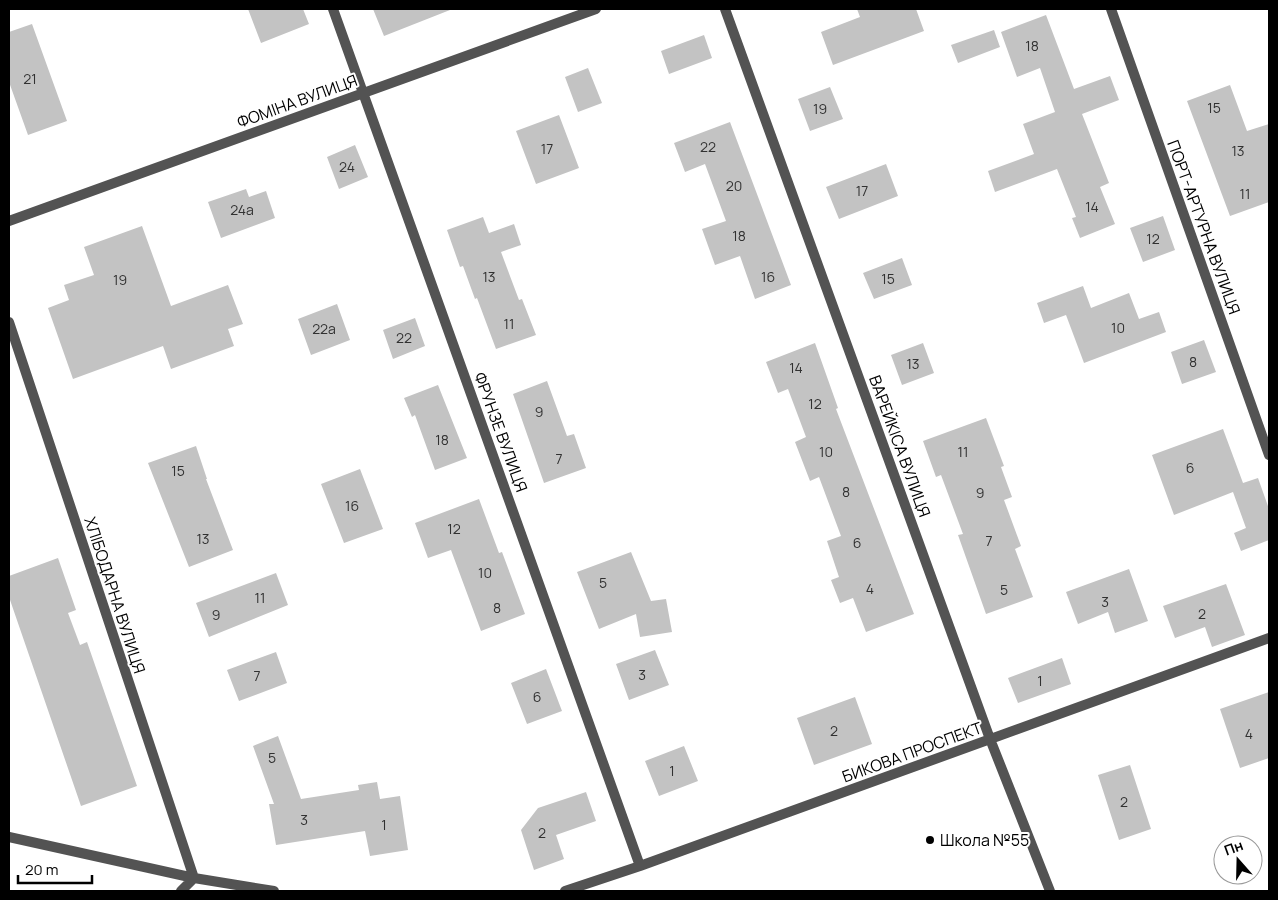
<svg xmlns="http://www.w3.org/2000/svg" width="1278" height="900" viewBox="0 0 1278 900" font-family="Manrope,sans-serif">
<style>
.building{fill:#c3c3c3}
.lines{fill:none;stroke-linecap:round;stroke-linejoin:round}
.minor{stroke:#535353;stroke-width:10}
.poi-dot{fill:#000;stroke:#fff;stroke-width:2}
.labels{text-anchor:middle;stroke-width:4;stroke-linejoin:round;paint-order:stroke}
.number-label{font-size:14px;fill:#313131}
.street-label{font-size:16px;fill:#000;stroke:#fff}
.poi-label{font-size:16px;fill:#000;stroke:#fff;text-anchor:start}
</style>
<rect width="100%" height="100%" fill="#fff"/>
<path class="building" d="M 248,9 L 303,9 L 309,24 L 261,43 Z
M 373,9 L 449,9 L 450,10 L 384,36 Z
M 857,9 L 916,9 L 924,31 L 833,65 L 821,32 L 860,17 Z
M 1046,15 L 1074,89 L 1110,76 L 1119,100 L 1082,114 L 1109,183 L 1100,187 L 1115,224 L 1080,238 L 1072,218 L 1076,217 L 1057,169 L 995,192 L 988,171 L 1034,154 L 1023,124 L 1055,112 L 1040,68 L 1017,77 L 1001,32 Z
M 32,24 L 67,121 L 28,135 L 9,82 L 9,32 Z
M 994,30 L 1000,47 L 958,63 L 951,45 Z
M 704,35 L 712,58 L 669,74 L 661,51 Z
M 588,68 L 602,103 L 578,112 L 565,77 Z
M 1230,85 L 1247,131 L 1269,124 L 1269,202 L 1230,216 L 1187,101 Z
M 830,87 L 843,119 L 810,131 L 798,99 Z
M 559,115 L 579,168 L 536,184 L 516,131 Z
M 730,122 L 791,285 L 755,299 L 740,256 L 715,265 L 702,229 L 726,221 L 705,164 L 685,172 L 674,143 Z
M 355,145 L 368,177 L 339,189 L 327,157 Z
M 886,164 L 898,196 L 839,219 L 826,187 Z
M 246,189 L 249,197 L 266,191 L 275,218 L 221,238 L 208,202 Z
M 1163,216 L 1175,250 L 1143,262 L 1130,228 Z
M 483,217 L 489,233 L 514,224 L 521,245 L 501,252 L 519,300 L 522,299 L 536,335 L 496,349 L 477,298 L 475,299 L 463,266 L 460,267 L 447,230 Z
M 142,226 L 171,306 L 228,285 L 243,324 L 228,329 L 234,346 L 171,369 L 163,346 L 73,379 L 48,308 L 69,300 L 64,285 L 94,275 L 84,247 Z
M 902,258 L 912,285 L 874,299 L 863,273 Z
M 1083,286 L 1091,308 L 1129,293 L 1139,319 L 1159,312 L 1166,332 L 1084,363 L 1066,315 L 1044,323 L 1037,303 Z
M 337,304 L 350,340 L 311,355 L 298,319 Z
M 415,318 L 425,346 L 393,359 L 383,330 Z
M 1204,340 L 1216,372 L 1182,384 L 1171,352 Z
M 815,343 L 838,408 L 836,409 L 914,614 L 866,632 L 853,598 L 840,603 L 831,580 L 839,577 L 827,541 L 841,536 L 819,477 L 810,481 L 795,442 L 806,437 L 788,389 L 778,393 L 766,362 Z
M 923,343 L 934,373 L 902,385 L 891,355 Z
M 547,381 L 567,436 L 574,434 L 586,468 L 544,483 L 513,394 Z
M 438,385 L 467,458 L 435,470 L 415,415 L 412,417 L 404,398 Z
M 986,418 L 1004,466 L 1001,467 L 1012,497 L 1004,500 L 1021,546 L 1015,549 L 1033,597 L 986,614 L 958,535 L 963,534 L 941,475 L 936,477 L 923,441 Z
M 1223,429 L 1243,483 L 1258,478 L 1269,509 L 1269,540 L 1241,551 L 1234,533 L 1246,528 L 1233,492 L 1174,515 L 1152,455 Z
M 196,446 L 207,479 L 206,479 L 233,550 L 189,567 L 148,463 Z
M 360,469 L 383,529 L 344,543 L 321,484 Z
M 479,499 L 499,553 L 502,552 L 525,614 L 481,631 L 451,550 L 428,558 L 415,523 Z
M 631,552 L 651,601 L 666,599 L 672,632 L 640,637 L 636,614 L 599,629 L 577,572 Z
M 58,558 L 76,610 L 68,613 L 80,645 L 87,642 L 137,786 L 81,806 L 9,597 L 9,576 Z
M 1129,569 L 1148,621 L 1115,633 L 1108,612 L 1078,624 L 1066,592 Z
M 276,573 L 288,605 L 209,637 L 196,603 Z
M 1226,584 L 1245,635 L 1212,647 L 1205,627 L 1175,638 L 1163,606 Z
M 655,650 L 669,685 L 629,700 L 616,664 Z
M 276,652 L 287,683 L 239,701 L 227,670 Z
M 1062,658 L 1071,684 L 1018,703 L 1008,678 Z
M 546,669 L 562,711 L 527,724 L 511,683 Z
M 1269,692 L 1269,758 L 1240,768 L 1220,709 Z
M 855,697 L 872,744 L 814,765 L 797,718 Z
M 278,736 L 301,799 L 359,790 L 358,785 L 377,782 L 380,799 L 400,796 L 408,850 L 370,856 L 365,831 L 276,845 L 269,804 L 274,804 L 253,746 Z
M 684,746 L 698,781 L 659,796 L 645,761 Z
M 1130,765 L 1151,829 L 1119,840 L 1098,775 Z
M 586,792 L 596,821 L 556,835 L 564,859 L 534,870 L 521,830 L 538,808 Z"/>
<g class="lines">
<path class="minor" d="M 333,9 L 640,866
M 725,9 L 990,739 L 1050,891
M 1111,9 L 1269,455
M 9,221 L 596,9
M 9,322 L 194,878
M 9,837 L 194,878 L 274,891
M 181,891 L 194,878
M 565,891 L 640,866 L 1269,638"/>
</g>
<circle class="poi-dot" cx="930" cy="840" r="5"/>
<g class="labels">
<g class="number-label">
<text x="1032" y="51">18</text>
<text x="30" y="84">21</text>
<text x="1214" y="113">15</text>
<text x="820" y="114">19</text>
<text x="708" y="152">22</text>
<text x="547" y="154">17</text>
<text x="1238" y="156">13</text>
<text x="347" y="172">24</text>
<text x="734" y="191">20</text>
<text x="862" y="196">17</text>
<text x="1245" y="199">11</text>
<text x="1092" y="212">14</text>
<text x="242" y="215">24а</text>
<text x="739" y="241">18</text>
<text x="1153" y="244">12</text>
<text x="489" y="282">13</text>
<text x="768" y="282">16</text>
<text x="888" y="284">15</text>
<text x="120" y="285">19</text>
<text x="509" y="329">11</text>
<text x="1118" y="333">10</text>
<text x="324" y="334">22а</text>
<text x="404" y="343">22</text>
<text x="1193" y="367">8</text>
<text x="913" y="369">13</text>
<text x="796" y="373">14</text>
<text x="815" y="409">12</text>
<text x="539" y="417">9</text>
<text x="442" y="445">18</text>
<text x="826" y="457">10</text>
<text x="963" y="457">11</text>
<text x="559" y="464">7</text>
<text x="1190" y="473">6</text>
<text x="178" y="476">15</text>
<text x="846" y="497">8</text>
<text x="980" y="498">9</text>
<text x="352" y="511">16</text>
<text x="454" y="534">12</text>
<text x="203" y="544">13</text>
<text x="989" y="546">7</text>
<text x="857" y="548">6</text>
<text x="485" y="578">10</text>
<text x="603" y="588">5</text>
<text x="870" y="594">4</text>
<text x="1004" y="595">5</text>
<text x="260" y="603">11</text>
<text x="1105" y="607">3</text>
<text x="497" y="613">8</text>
<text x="1202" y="619">2</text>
<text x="216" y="620">9</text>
<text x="642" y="680">3</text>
<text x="257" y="681">7</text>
<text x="1040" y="686">1</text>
<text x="537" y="702">6</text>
<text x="834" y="736">2</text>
<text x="1249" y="739">4</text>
<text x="272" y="763">5</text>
<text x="672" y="776">1</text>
<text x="1124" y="807">2</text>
<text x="304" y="825">3</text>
<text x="384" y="830">1</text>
<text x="542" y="838">2</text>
</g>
<g class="street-label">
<text transform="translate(297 101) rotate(-20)" y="6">ФОМІНА ВУЛИЦЯ</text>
<text transform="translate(1204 227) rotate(70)" y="6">ПОРТ-АРТУРНА ВУЛИЦЯ</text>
<text transform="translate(501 432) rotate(70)" y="6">ФРУНЗЕ ВУЛИЦЯ</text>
<text transform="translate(900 446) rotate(70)" y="6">ВАРЕЙКІСА ВУЛИЦЯ</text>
<text transform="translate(115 595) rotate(72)" y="6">ХЛІБОДАРНА ВУЛИЦЯ</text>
<text transform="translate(912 752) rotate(-20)" y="6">БИКОВА ПРОСПЕКТ</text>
</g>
<g class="poi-label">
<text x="940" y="846">Школа №55</text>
</g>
</g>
<rect width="1278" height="900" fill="none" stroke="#000000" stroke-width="20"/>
<g transform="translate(1238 860) rotate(340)"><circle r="24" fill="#ffffff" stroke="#999999"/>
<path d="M0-4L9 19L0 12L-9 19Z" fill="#000000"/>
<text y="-8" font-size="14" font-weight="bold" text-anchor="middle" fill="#000000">Пн</text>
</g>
<path d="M18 875v8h74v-8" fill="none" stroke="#000000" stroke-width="2.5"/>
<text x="25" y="875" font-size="15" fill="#000000" stroke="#ffffff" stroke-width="4" paint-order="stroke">20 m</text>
</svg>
